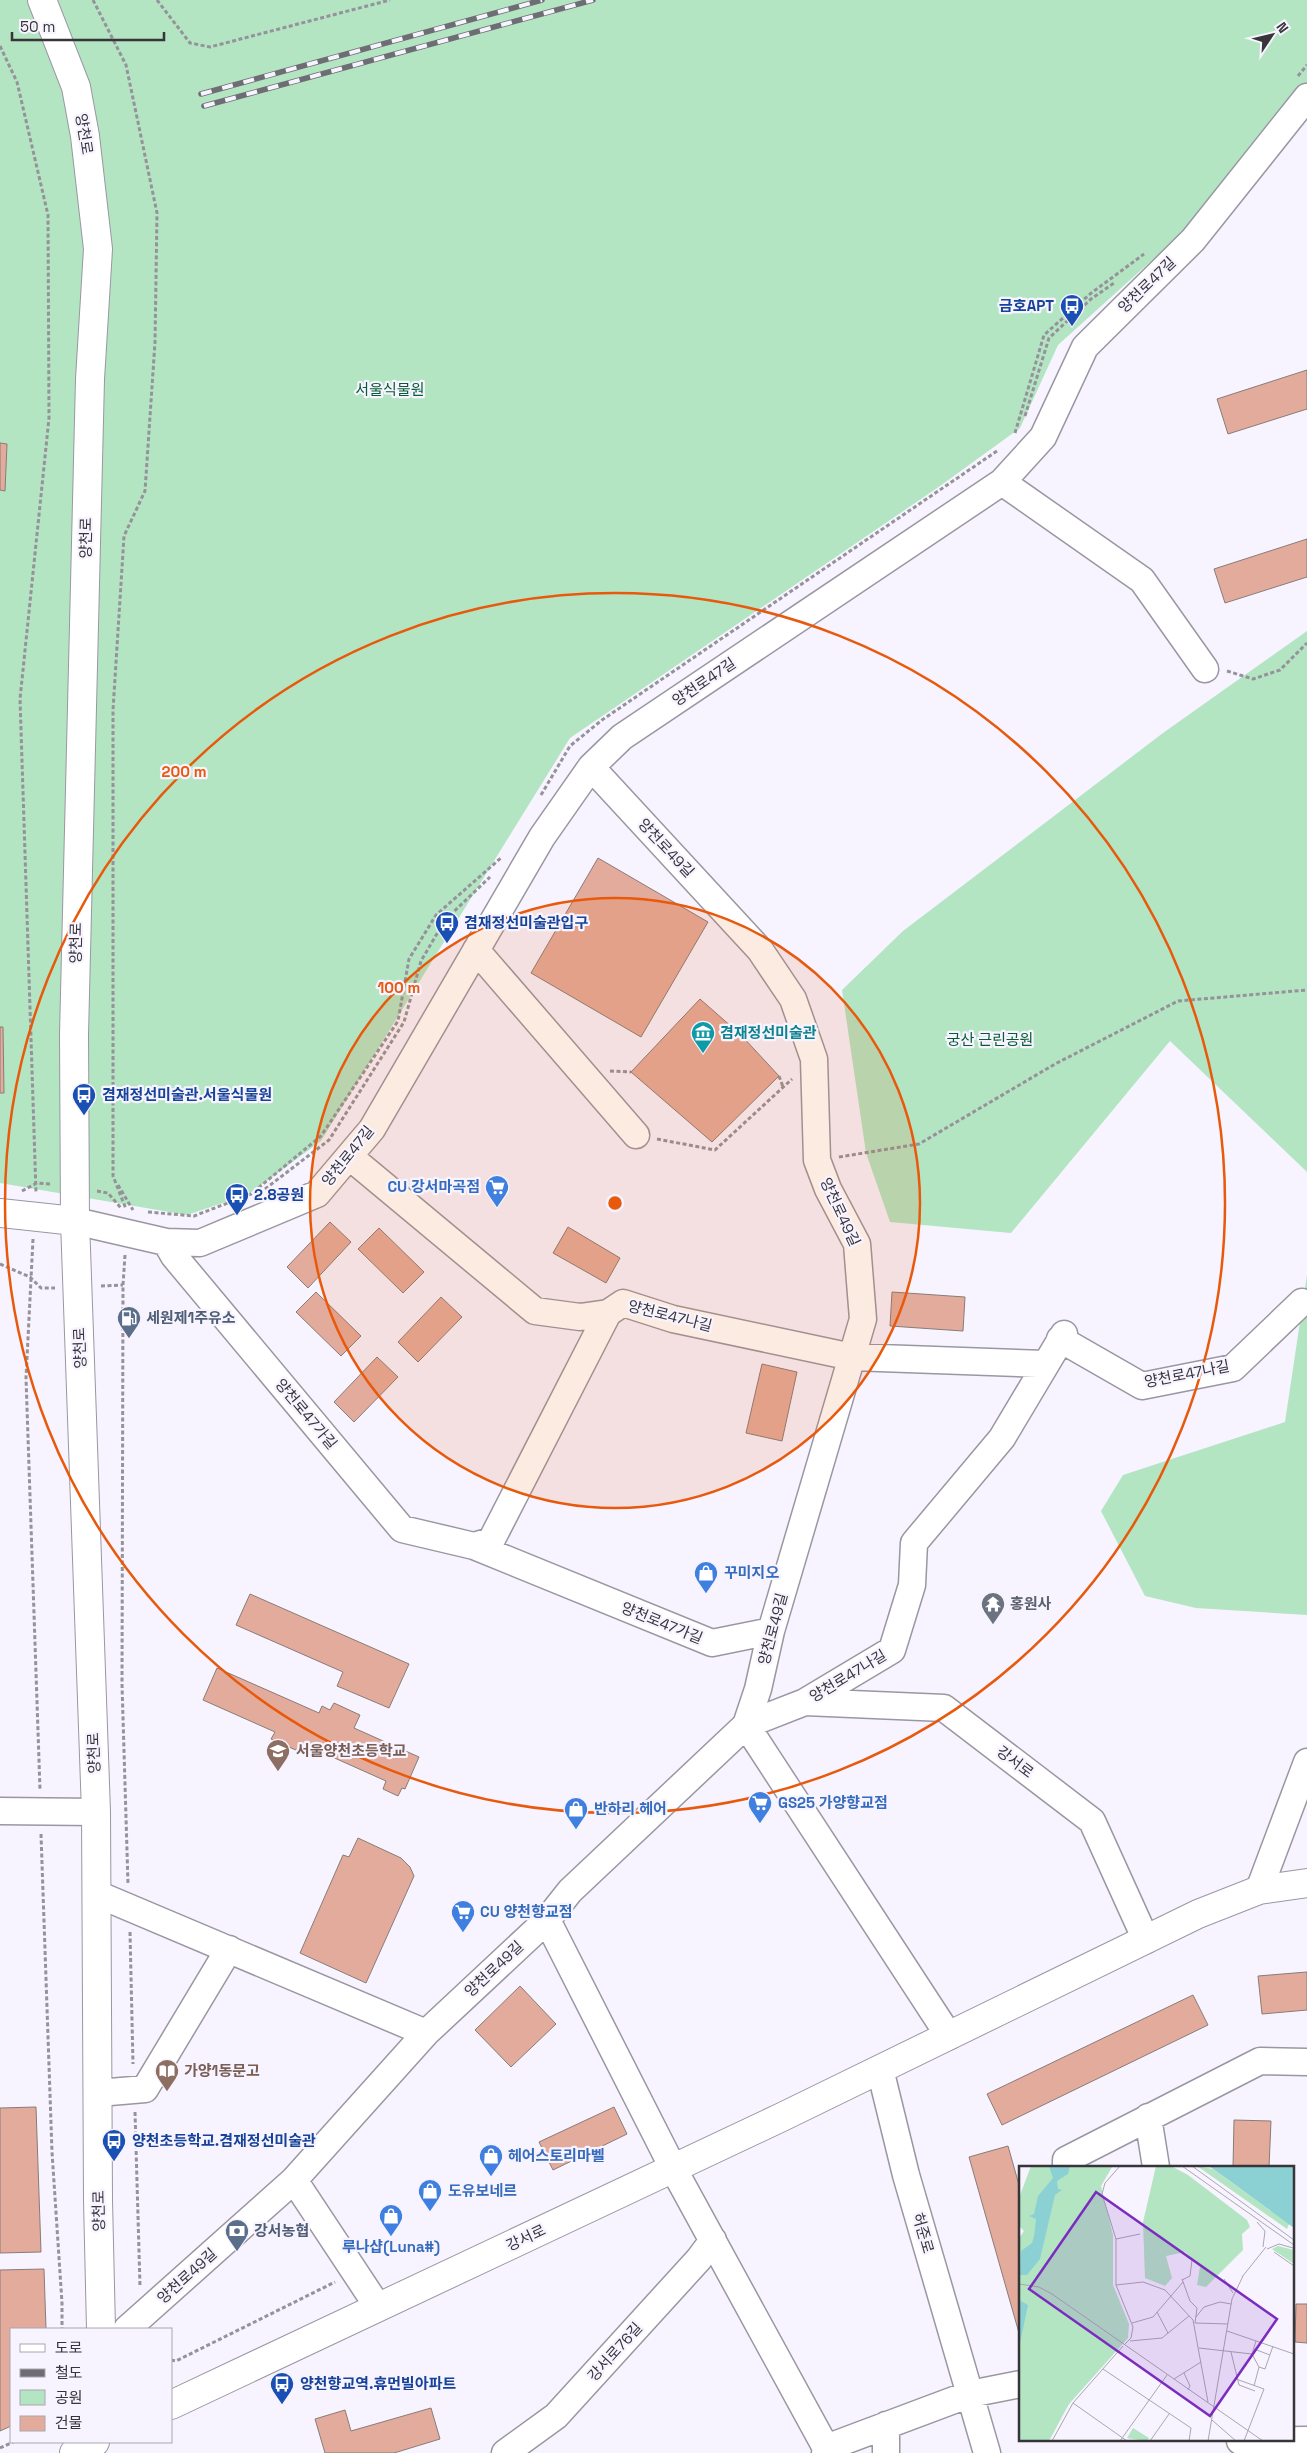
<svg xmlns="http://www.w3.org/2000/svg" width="1307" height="2453" viewBox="0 0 1307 2453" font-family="'Space Grotesk','Noto Sans KR',sans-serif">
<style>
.green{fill:#b3e5c3}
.building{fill:#e3ab9b;stroke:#887c78}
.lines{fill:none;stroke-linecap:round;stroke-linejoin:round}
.minor-casing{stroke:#9a97a2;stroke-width:29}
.major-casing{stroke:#9a97a2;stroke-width:30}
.path{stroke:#95929a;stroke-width:3;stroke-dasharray:4 2.5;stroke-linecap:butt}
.minor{stroke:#fff;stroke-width:26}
.major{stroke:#fff;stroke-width:28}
.rail-casing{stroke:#6f6d74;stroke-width:5.5}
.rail{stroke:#f7f3ff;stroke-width:4;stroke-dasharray:11;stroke-linecap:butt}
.ring{fill:none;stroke:#e8590c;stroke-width:2.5}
.labels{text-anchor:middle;stroke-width:4.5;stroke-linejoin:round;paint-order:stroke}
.street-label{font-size:15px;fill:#37353a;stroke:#f7f3ff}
.transit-label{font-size:15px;font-weight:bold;fill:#164399;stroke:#f7f3ff;text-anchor:start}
.park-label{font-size:15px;fill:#075d34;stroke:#f7f3ff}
.culture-label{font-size:15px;font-weight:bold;fill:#0d838f;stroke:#f7f3ff;text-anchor:start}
.shop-label{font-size:15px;font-weight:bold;fill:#366cbe;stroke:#f7f3ff;text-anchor:start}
.service-label{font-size:15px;font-weight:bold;fill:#4e5e75;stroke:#f7f3ff;text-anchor:start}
.worship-label{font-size:15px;font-weight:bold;fill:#5b616d;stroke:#f7f3ff;text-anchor:start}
.education-label{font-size:15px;font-weight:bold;fill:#785e54;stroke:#f7f3ff;text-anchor:start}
.inset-river{fill:none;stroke:#8bd1d4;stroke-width:2.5}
.inset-road{fill:none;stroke:#aaa7b0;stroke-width:1}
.view{fill:#7b2cbf;fill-opacity:0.15;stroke:#7b2cbf;stroke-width:2.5}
.inset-edge{fill:none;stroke:#37353a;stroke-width:2.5}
.centre{fill:#e8590c;stroke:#f7f3ff;stroke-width:2.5}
.ring-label{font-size:15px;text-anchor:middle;font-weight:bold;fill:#e8590c;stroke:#f7f3ff;stroke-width:4.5;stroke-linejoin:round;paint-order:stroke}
</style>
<rect width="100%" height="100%" fill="#f7f3ff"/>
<path class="green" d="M 0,0 L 1307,0 L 1307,87 L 1259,135 L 1182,233 L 1058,345 L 1020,428 L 940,486 L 570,738 L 321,1141 L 249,1194 L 187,1215 L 0,1183 Z
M 1307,631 L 1307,1172 L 1170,1041 L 1011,1233 L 890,1222 L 866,1153 L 842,990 L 903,931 L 1163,733 Z
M 1307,1275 L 1307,1615 L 1196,1608 L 1145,1596 L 1101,1511 L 1123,1475 L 1285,1422 Z"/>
<path class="building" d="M 1307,370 L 1307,409 L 1228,434 L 1217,399 Z
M 0,443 L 7,444 L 5,491 L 0,490 Z
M 1307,539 L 1307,577 L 1225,603 L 1214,569 Z
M 598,858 L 708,922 L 641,1037 L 531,973 Z
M 700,999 L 741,1035 L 779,1076 L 712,1142 L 631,1072 Z
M 0,1027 L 3,1027 L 4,1093 L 0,1093 Z
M 330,1222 L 351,1242 L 308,1288 L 287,1267 Z
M 568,1227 L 620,1258 L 606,1283 L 553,1253 Z
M 379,1228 L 424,1272 L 403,1293 L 358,1249 Z
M 316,1292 L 361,1336 L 341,1356 L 296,1312 Z
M 892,1292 L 965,1297 L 963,1331 L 890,1326 Z
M 441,1297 L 462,1317 L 418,1362 L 398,1342 Z
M 377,1357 L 398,1377 L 354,1422 L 334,1402 Z
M 762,1364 L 797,1372 L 782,1441 L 746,1433 Z
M 250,1594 L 409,1664 L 389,1708 L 337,1686 L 343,1672 L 236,1625 Z
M 217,1668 L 319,1713 L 322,1706 L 330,1710 L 334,1703 L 360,1715 L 354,1728 L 419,1757 L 405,1789 L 402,1788 L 398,1796 L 383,1789 L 386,1781 L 301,1743 L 298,1751 L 271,1739 L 275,1732 L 203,1700 Z
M 358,1838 L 401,1858 L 410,1867 L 414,1876 L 366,1983 L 300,1953 L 343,1855 L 349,1857 Z
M 1307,1972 L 1307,2010 L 1262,2014 L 1258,1976 Z
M 520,1986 L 556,2024 L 511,2067 L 475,2030 Z
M 1193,1995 L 1208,2025 L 1002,2125 L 987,2094 Z
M 36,2107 L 41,2252 L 0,2253 L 0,2108 Z
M 614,2107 L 627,2134 L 553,2170 L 539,2142 Z
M 1234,2120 L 1271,2121 L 1269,2167 L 1233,2167 Z
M 1008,2146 L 1021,2192 L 1021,2340 L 969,2157 Z
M 44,2269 L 46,2329 L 11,2329 L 11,2426 L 0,2431 L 0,2270 Z
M 1296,2304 L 1307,2304 L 1307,2343 L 1295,2342 Z
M 431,2408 L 440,2439 L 394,2453 L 325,2453 L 315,2419 L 345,2410 L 351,2431 Z"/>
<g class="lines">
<g class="minor-casing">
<path id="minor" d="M 1002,482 L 1142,580 L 1205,669
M 476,950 L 636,1135
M 350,1157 L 535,1311 L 580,1317 L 608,1313 L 623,1303 L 673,1319 L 852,1357 L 1045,1364
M 75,1221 L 166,1242 L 200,1243 L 317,1194 L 372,1129 L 542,837 L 591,767 L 622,737 L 1002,482 L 1043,437 L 1085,347 L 1193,240 L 1307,97
M 166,1242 L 174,1256 L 402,1529 L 474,1546 L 712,1643 L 771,1631
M 1060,1339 L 1142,1386 L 1233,1368 L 1302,1302
M 474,1546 L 491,1541 L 608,1313
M 805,1702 L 944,1708 L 1092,1821 L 1146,1940
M 0,1811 L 96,1812
M 1259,1890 L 1307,1762
M 97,1894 L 426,2033
M 547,1920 L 673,2168 L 826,2448
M 949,2036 L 746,1725 L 805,1702 L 892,1650 L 912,1585 L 914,1543 L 1002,1438 L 1064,1334
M 880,2069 L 906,2175 L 987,2453
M 98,2093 L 145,2089 L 229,1949
M 1148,2117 L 1156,2167
M 1066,2167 L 1066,2160 L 1260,2061 L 1307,2062
M 294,2180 L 378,2307
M 127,2329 L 294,2180 L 426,2033 L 547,1920 L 570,1891 L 746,1725 L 758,1689 L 771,1631 L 863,1319 L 857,1244 L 828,1189 L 817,1160 L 814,1059 L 793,999 L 760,950 L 591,767
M 1240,2441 L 1307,2440
M 505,2453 L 556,2416 L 699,2259 L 713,2240
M 825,2453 L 826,2448 L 970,2394 L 1021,2384
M 886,2453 L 886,2425"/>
</g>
<g class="major-casing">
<path id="major" d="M 42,0 L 76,87 L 85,136 L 98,249 L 90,379 L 74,1035 L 75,1221 L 96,1812 L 98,2200 L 101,2329
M 0,1213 L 75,1221
M 171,2405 L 782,2117 L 1198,1914 L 1259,1890 L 1307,1883
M 74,2453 L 95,2442"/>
</g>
<path class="path" d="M 93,0 L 126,65 L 157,213 L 155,342 L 145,491 L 124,536 L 113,710 L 113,1176 L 126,1209
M 157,0 L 190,43 L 210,47 L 390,0
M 0,46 L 17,82 L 48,215 L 49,418 L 20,699 L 36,1193
M 1298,76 L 1307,65
M 1025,416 L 1049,338 L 1091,299 L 1114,283
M 1015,433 L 1044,335 L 1090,294 L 1144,254
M 1227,671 L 1253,679 L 1280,670 L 1307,643
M 541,795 L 570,746 L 602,720 L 997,451
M 610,1071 L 631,1072
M 779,1076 L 783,1087
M 657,1139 L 715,1150 L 792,1079
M 839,1157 L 919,1144 L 1055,1064 L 1178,1001 L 1307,990
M 118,1185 L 133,1210
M 265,1189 L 329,1140 L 404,1022 L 421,961 L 445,920 L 490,877
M 22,1191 L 37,1183 L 51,1184
M 97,1191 L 108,1193 L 121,1208
M 148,1212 L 194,1216 L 251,1194 L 321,1136 L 398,1021 L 409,959 L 436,915 L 502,857
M 33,1239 L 26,1378 L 40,1790
M 125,1255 L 123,1285 L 122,1684 L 128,1884
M 0,1264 L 30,1277 L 41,1288 L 55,1288
M 101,1286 L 123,1285
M 41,1834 L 52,2152 L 62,2303 L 62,2329
M 130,1932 L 133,2064
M 135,2112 L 140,2286
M 171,2360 L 176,2361 L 335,2282
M 0,2448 L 13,2442"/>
<use href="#minor" class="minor"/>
<use href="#major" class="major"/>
<g class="rail-casing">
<path id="rail" d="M 201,94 L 542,0
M 204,106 L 593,0"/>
</g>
<use href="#rail" class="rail"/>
</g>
<circle cx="615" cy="1203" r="305" fill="#e8590c" fill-opacity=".12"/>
<g class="ring">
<circle cx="615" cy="1203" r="305"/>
<circle cx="615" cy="1203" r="610"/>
</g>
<defs>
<g id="bus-pin" transform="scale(1.25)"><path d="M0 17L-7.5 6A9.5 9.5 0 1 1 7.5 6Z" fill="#1a4fb4" stroke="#f7f3ff"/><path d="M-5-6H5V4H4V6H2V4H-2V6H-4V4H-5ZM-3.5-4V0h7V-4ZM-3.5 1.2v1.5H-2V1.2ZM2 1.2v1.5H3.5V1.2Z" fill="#fff"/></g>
<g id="museum-pin" transform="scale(1.25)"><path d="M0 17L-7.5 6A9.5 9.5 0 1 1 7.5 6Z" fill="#0f9aa8" stroke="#f7f3ff"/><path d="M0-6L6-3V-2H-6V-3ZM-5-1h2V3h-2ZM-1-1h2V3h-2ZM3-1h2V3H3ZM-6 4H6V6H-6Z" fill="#fff"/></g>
<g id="supermarket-pin" transform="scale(1.25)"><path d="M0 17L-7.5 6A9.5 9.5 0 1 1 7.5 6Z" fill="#3f7fe0" stroke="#f7f3ff"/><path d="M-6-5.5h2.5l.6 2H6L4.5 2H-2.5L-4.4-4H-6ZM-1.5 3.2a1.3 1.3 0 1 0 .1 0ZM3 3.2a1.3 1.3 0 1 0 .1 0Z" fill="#fff"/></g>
<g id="fuel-pin" transform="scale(1.25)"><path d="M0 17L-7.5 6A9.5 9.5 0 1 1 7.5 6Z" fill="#5c6f8a" stroke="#f7f3ff"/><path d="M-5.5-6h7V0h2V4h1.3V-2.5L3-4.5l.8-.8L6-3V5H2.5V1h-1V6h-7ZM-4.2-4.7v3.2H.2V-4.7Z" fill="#fff"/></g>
<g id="shop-pin" transform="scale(1.25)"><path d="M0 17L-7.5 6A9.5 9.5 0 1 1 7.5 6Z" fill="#3f7fe0" stroke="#f7f3ff"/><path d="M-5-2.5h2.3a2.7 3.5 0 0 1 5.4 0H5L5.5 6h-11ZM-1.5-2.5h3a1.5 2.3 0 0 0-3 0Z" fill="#fff"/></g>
<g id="temple-pin" transform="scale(1.25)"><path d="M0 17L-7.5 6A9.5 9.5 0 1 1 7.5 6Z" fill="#6b7280" stroke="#f7f3ff"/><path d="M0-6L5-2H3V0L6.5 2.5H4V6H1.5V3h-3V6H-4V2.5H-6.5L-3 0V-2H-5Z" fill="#fff"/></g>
<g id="school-pin" transform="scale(1.25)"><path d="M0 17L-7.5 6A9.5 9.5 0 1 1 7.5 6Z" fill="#8d6e63" stroke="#f7f3ff"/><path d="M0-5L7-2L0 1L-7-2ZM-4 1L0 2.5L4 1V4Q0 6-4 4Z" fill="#fff"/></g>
<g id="library-pin" transform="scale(1.25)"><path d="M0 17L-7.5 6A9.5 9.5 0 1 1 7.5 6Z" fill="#8d6e63" stroke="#f7f3ff"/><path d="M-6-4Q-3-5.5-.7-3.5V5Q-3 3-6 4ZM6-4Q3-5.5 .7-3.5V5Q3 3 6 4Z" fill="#fff"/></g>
<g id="bank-pin" transform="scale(1.25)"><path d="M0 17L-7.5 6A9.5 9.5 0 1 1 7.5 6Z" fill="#5c6f8a" stroke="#f7f3ff"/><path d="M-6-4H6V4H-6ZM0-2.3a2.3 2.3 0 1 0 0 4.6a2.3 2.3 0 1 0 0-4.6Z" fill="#fff"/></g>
</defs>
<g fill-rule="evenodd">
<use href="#bus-pin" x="1072" y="306"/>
<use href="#bus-pin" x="447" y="923"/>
<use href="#museum-pin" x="703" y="1033"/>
<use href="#bus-pin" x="84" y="1095"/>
<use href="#supermarket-pin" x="497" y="1187"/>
<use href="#bus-pin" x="237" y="1195"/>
<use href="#fuel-pin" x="129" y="1318"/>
<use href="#shop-pin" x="706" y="1573"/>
<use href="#temple-pin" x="993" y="1604"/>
<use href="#school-pin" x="278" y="1751"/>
<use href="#supermarket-pin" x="760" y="1803"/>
<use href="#shop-pin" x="576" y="1809"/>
<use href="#supermarket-pin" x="463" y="1912"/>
<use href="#library-pin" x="167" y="2071"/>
<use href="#bus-pin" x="114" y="2141"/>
<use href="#shop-pin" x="491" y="2156"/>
<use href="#shop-pin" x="430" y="2191"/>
<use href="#shop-pin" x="391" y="2216"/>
<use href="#bank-pin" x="237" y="2231"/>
<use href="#bus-pin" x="282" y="2384"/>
</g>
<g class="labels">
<g class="street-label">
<text transform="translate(84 134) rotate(81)" y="5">양천로</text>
<text transform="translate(1147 285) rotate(-44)" y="5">양천로47길</text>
<text transform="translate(86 538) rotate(-89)" y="5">양천로</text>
<text transform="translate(704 682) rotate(-34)" y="5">양천로47길</text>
<text transform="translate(666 848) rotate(47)" y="5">양천로49길</text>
<text transform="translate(76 943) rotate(-89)" y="5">양천로</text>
<text transform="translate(348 1156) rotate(-51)" y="5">양천로47길</text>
<text transform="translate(840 1212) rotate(65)" y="5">양천로49길</text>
<text transform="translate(670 1316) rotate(14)" y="5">양천로47나길</text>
<text transform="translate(80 1348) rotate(-92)" y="5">양천로</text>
<text transform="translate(1187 1374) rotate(-11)" y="5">양천로47나길</text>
<text transform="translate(306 1414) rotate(50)" y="5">양천로47가길</text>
<text transform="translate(662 1623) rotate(22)" y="5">양천로47가길</text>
<text transform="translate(773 1629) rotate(-75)" y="5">양천로49길</text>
<text transform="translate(848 1676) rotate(-31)" y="5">양천로47나길</text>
<text transform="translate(94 1753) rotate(-92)" y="5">양천로</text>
<text transform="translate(1015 1762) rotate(37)" y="5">강서로</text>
<text transform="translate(494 1969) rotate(-43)" y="5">양천로49길</text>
<text transform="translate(99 2211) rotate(-91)" y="5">양천로</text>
<text transform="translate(923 2233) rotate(74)" y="5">허준로</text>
<text transform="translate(526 2238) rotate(-25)" y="5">강서로</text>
<text transform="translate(187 2276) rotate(-42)" y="5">양천로49길</text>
<text transform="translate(615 2352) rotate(-48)" y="5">강서로76길</text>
</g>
<g class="transit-label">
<text x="1054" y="311" text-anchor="end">금호APT</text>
<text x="464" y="928">겸재정선미술관입구</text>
<text x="102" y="1100">겸재정선미술관.서울식물원</text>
<text x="254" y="1200">2.8공원</text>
<text x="132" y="2146">양천초등학교.겸재정선미술관</text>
<text x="300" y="2389">양천향교역.휴먼빌아파트</text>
</g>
<g class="park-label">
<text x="390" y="395">서울식물원</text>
<text x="990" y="1045">궁산 근린공원</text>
</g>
<g class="culture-label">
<text x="720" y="1038">겸재정선미술관</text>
</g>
<g class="shop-label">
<text x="480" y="1192" text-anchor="end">CU 강서마곡점</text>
<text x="724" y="1578">꾸미지오</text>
<text x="778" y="1808">GS25 가양향교점</text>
<text x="594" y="1814">반하리 헤어</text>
<text x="480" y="1917">CU 양천향교점</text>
<text x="508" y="2161">헤어스토리마벨</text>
<text x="448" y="2196">도유보네르</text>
<text x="391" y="2252" text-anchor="middle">루나샵(Luna#)</text>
</g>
<g class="service-label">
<text x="146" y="1323">세원제1주유소</text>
<text x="254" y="2236">강서농협</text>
</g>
<g class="worship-label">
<text x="1010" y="1609">홍원사</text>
</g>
<g class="education-label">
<text x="296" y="1756">서울양천초등학교</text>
<text x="184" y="2076">가양1동문고</text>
</g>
</g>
<g transform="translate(1019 2166)">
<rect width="275" height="275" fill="#f7f3ff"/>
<path d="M 12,0 L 93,1 L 82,20 L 94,69 L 94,119 L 110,158 L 109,172 L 50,238 L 30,275 L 0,275 L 0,72 L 5,65 L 0,60 L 0,32 ZM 137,0 L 152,0 L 169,9 L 228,54 L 231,61 L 223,68 L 224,84 L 187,121 L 178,119 L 181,101 L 166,86 L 147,90 L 153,112 L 146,120 L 126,112 L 124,56 ZM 178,0 L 194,3 L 270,58 L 268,63 ZM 259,80 L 275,84 L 275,98 L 253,83 ZM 114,262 L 130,272 L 128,275 L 108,272 Z" fill="#b3e5c3"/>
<path d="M 30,0 L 51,0 L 49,8 L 38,15 L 39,23 L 43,24 L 36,29 L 21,93 L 8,109 L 1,109 L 2,85 L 13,77 L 15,70 L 17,53 L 10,50 L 15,48 L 19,30 L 34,12 ZM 190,0 L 275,0 L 275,62 L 215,18 ZM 0,134 L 9,139 L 0,182 Z" fill="#8bd1d4"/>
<path class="inset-river" d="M 260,38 L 275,26"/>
<path class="inset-road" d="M 101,0 L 86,17 L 83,28 L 97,73 L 97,119 L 114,161 L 112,172 L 105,179M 163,0 L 275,79M 173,0 L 275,74M 238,56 L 246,65 L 244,81M 97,73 L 121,68M 248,83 L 260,78 L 274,82M 255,86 L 275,100M 223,111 L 247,81M 163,113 L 171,135 L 178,142 L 176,157 L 209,158M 205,113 L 214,127M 163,114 L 171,110 L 173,94M 0,118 L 20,121 L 33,128 L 244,275M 97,119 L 124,116 L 146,124 L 174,154 L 189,236M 138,146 L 149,167M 177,151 L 185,141 L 201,136 L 212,138M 113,157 L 134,151 L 164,116M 208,165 L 275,188M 111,175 L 143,172 L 170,150M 237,175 L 233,188 L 240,201 L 246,203 L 254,180M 180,182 L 233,188M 235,183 L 251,189M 212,186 L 220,219 L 236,225M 84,203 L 172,262 L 170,275M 165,207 L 171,220 L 169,224M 155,213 L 182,196M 217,213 L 245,223 L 225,275M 235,220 L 240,201M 54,237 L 108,275M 193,254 L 217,275M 33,275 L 54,237 L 104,180M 101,275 L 148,209M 131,275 L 150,248M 189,275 L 213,133 L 224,110"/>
<path class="view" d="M 77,26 L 258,153 L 191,250 L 10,123 Z"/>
<rect width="275" height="275" class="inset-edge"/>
</g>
<circle cx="615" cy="1203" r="8" class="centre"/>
<g class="ring-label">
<text x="184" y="777">200 m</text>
<text x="399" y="993">100 m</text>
</g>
<rect x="10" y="2328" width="162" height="115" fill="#f7f3ff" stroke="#aaa7b0"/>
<rect x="20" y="2344" width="25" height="8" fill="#ffffff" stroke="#aaa7b0"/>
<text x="55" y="2353" font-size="15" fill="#37353a">도로</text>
<rect x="20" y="2369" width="25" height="8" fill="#6f6d74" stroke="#aaa7b0"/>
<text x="55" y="2378" font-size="15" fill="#37353a">철도</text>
<rect x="20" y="2390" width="25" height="15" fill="#b3e5c3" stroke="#aaa7b0"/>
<text x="55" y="2403" font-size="15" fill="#37353a">공원</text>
<rect x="20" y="2416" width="25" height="15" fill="#e3ab9b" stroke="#aaa7b0"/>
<text x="55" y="2428" font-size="15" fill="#37353a">건물</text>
<g transform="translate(1272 35) rotate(55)" stroke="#f7f3ff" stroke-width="4" paint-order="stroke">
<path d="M0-4L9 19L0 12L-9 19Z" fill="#37353a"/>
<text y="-8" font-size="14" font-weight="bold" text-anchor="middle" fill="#37353a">N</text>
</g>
<path d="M12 32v8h152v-8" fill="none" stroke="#37353a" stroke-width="2.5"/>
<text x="20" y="32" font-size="15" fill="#37353a" stroke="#f7f3ff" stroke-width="4" paint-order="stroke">50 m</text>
</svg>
